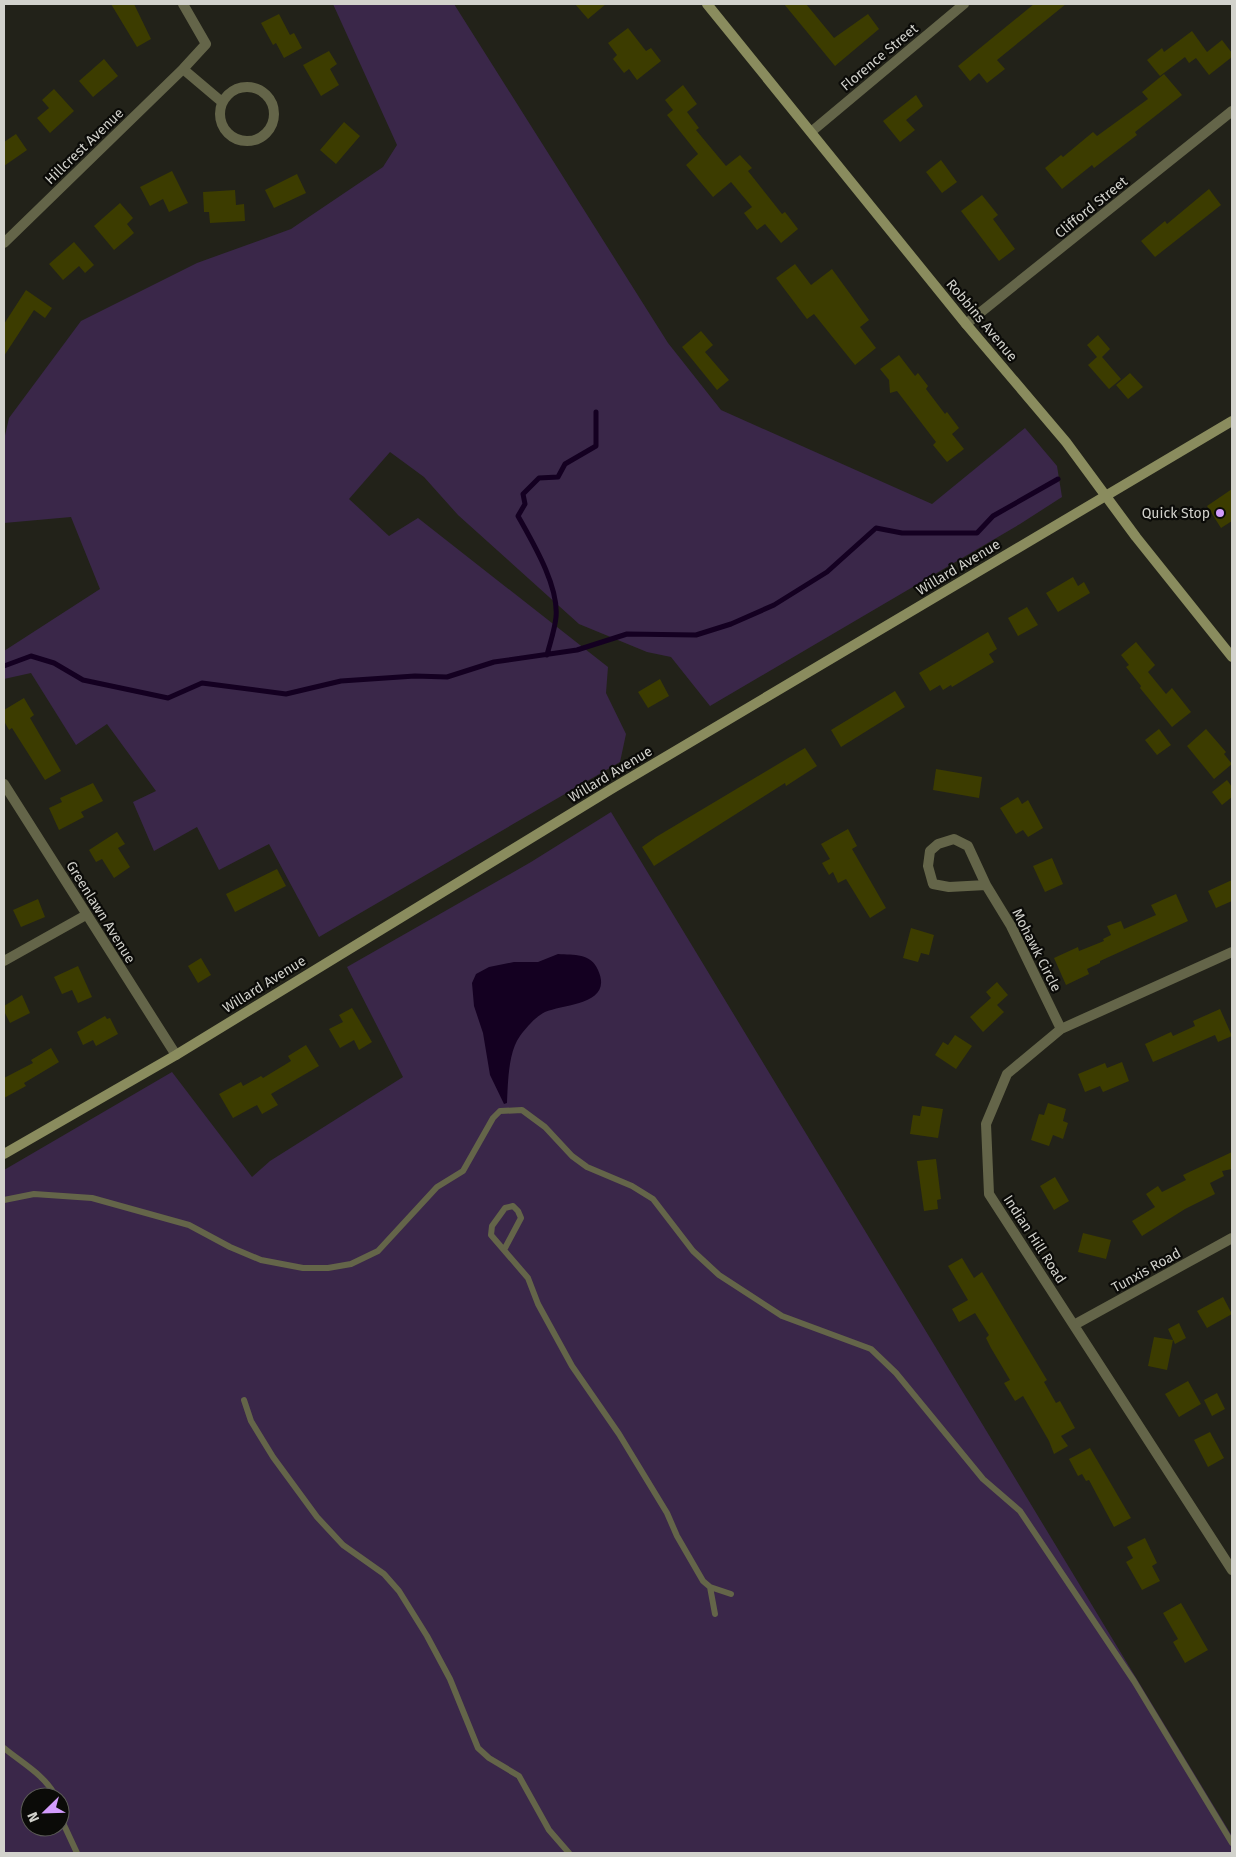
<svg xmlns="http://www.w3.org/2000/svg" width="1236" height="1857" viewBox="0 0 1236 1857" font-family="'Fira Sans',sans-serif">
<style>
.green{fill:#3a2749;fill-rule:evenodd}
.water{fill:#140021}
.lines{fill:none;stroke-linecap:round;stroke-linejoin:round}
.stream{stroke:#140021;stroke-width:5}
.building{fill:#3c3c00}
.service{stroke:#646549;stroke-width:6}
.minor{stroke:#646549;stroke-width:10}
.secondary{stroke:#8a8c5e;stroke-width:10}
.poi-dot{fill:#d39cfd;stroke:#0b0b08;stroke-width:2}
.labels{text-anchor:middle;stroke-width:4.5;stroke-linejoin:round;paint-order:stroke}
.street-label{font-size:14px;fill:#d2d2cc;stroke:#0b0b08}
.poi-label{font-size:14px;fill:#d2d2cc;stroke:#0b0b08;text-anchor:end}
</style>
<rect width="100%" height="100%" fill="#222219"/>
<path class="green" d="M 333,4 L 454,4 L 668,343 L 721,410 L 932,504 L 1025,428 L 1057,466 L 1062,497 L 1020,524 L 710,706 L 671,657 L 647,652 L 579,624 L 458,515 L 424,477 L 390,452 L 349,499 L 389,536 L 418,518 L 608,667 L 606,693 L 626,734 L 620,762 L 319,937 L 269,844 L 219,870 L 197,827 L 154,851 L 133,802 L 156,791 L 107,724 L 76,745 L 31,673 L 4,679 L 4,651 L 100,589 L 71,517 L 4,523 L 4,440 L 9,418 L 81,321 L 197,263 L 291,229 L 383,167 L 397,145 Z
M 611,812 L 1232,1836 L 1232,1853 L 4,1853 L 4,1170 L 172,1072 L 252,1177 L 270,1161 L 403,1077 L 347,967 L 531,862 ZM 30,1797 L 60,1797 L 60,1827 L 30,1827 Z"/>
<path class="water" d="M 558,954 C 574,955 591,953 598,970 C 614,1005 564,1004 545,1012 C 535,1017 526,1028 520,1036 C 508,1052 508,1084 507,1103 L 504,1104 L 490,1075 L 483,1033 L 474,1006 L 472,983 L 476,974 L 489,967 L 514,962 L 538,962 Z"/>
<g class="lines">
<path class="stream" d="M 547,655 C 550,643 555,629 556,617 C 559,586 533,543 518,516 L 525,504 L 523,494 L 539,478 L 558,477 L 565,464 L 596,446 L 596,412
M 4,666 L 31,656 L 54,663 L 83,680 L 168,698 L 202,683 L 286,694 L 341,681 L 415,676 L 447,677 L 494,662 L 577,650 L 627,634 L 696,635 L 731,624 L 774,605 L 827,572 L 876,528 L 902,533 L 977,533 L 993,516 L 1058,479"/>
</g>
<path class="building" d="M 111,4 L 134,4 L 151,39 L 137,47 Z
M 575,4 L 606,4 L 588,19 Z
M 784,4 L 806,4 L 834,38 L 868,14 L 879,29 L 835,66 Z
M 1034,4 L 1066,4 L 997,60 L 1005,69 L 987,83 L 979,73 L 970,81 L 958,66 Z
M 279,14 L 290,35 L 294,33 L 302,48 L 284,58 L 276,43 L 273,45 L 261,23 Z
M 628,28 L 646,51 L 651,48 L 661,61 L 637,80 L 629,69 L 624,73 L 613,59 L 617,55 L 608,43 Z
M 1192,31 L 1207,52 L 1222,40 L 1232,53 L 1232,57 L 1209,75 L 1196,58 L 1189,63 L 1185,57 L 1160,76 L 1147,60 L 1162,48 L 1164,52 Z
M 329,51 L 337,64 L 330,69 L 339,85 L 321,96 L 303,65 Z
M 104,59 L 118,76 L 93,97 L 79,81 Z
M 1164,74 L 1182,95 L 1135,132 L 1137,135 L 1094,168 L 1092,165 L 1062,189 L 1045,168 L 1061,155 L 1063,157 L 1093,132 L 1097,136 L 1148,99 L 1142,92 Z
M 683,85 L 697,104 L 687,112 L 699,128 L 696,130 L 726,166 L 740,155 L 752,168 L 748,171 L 782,214 L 785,212 L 798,229 L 781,243 L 765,224 L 757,230 L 744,213 L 752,207 L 731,182 L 713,197 L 686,165 L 698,154 L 667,115 L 673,110 L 665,100 Z
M 54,89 L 74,111 L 50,133 L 37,118 L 49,108 L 42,100 Z
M 916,95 L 923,106 L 906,120 L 915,130 L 900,142 L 883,121 Z
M 344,122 L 360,136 L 336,164 L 320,150 Z
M 16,134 L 27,150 L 4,166 L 4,142 Z
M 941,160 L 957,182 L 942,193 L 926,172 Z
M 172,171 L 188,203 L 169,212 L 163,199 L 150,206 L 140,187 Z
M 297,174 L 306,193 L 274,208 L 265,190 Z
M 1209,189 L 1221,205 L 1155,257 L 1141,241 L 1165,221 L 1167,224 Z
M 235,190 L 236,205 L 244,204 L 245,221 L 210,223 L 209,212 L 204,212 L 203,192 Z
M 982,195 L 998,215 L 993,219 L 1015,249 L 999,261 L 961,211 Z
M 120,203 L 133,218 L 127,224 L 134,233 L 114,250 L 94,226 Z
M 74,242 L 94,265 L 85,273 L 79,266 L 63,280 L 49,264 Z
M 795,264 L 811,285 L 832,269 L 869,320 L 860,327 L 876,348 L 855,365 L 814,314 L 807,319 L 776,278 Z
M 26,290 L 52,308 L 45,318 L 34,310 L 4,356 L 4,324 Z
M 701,331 L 713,345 L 705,352 L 729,380 L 717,390 L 682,347 Z
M 1098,335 L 1110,349 L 1102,357 L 1121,379 L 1109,389 L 1088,365 L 1097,357 L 1087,345 Z
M 899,355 L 915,376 L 918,373 L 928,386 L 926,389 L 945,414 L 947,412 L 959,428 L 952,434 L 964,449 L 947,462 L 933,445 L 936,442 L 897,391 L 890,393 L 889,380 L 880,369 Z
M 1130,373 L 1143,387 L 1128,399 L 1116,385 Z
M 1232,489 L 1232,521 L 1221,528 L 1207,506 Z
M 1073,577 L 1078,586 L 1084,582 L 1090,593 L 1058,612 L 1046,593 Z
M 1027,607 L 1038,625 L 1018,636 L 1008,618 Z
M 988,632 L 997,649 L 989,654 L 994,662 L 952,687 L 951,685 L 943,690 L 940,685 L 930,691 L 919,673 Z
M 1136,642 L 1155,665 L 1148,672 L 1166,694 L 1172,688 L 1191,712 L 1172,727 L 1140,688 L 1141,686 L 1126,667 L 1129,665 L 1121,655 Z
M 660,679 L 669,696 L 648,708 L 638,692 Z
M 895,691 L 905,707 L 841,747 L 831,730 Z
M 24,698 L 34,715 L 30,718 L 61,771 L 45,780 L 12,728 L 9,730 L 4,721 L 4,710 Z
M 1159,729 L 1171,745 L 1157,755 L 1145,740 Z
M 1206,729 L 1226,752 L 1224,754 L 1232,764 L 1214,779 L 1187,746 Z
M 805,748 L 817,766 L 786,786 L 785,783 L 654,866 L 642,847 L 656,837 Z
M 936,769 L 982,777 L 979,798 L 933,790 Z
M 1227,780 L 1232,787 L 1232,797 L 1222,805 L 1212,792 Z
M 93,783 L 103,801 L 81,812 L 84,817 L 59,830 L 49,808 L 62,802 L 60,798 Z
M 1018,797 L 1022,804 L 1028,800 L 1043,828 L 1028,837 L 1023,830 L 1016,834 L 1000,808 Z
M 848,829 L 857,846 L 852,849 L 886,908 L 870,918 L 846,879 L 838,883 L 833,872 L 829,875 L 822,863 L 830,859 L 821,844 Z
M 117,832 L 125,844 L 118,848 L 130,867 L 114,878 L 102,859 L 96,862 L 89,850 Z
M 1052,858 L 1063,884 L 1045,892 L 1033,866 Z
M 277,869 L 286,886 L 235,912 L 226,894 Z
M 1232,880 L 1232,901 L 1216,908 L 1208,891 Z
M 1176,894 L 1188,921 L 1100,961 L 1100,963 L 1087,969 L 1089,974 L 1066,985 L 1054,958 L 1078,947 L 1079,951 L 1104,941 L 1103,939 L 1111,935 L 1107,926 L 1121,921 L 1124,929 L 1156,915 L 1151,905 Z
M 38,899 L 45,917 L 21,927 L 13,910 Z
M 911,928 L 934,935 L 929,955 L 921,953 L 918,962 L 903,958 Z
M 201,958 L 211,975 L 198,983 L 188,966 Z
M 78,966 L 92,997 L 78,1003 L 72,990 L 62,994 L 54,977 Z
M 997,982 L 1008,995 L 997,1005 L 1004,1012 L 983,1032 L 970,1017 L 991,998 L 986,992 Z
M 22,995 L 30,1013 L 10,1023 L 4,1011 L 4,1006 Z
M 352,1008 L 372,1042 L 359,1050 L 354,1040 L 340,1048 L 329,1029 L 343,1022 L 339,1015 Z
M 1220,1009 L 1232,1036 L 1218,1042 L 1215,1035 L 1153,1062 L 1145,1044 L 1171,1032 L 1173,1036 L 1195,1026 L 1193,1021 Z
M 105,1016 L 107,1019 L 110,1018 L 118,1034 L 96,1046 L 93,1040 L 83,1045 L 77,1032 Z
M 955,1035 L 972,1046 L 956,1069 L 935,1055 L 943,1042 L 948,1045 Z
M 306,1045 L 319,1066 L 271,1094 L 278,1105 L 262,1114 L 257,1105 L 233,1118 L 219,1094 L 241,1082 L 243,1086 L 261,1076 L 263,1078 L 291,1061 L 288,1056 Z
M 51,1048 L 59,1062 L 24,1083 L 26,1086 L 4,1098 L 4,1078 L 33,1063 L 31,1060 Z
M 1122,1062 L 1129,1081 L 1103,1092 L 1100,1086 L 1085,1092 L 1078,1074 L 1105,1063 L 1107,1068 Z
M 1048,1103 L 1066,1109 L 1063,1121 L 1068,1123 L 1063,1139 L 1053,1135 L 1049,1146 L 1031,1140 L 1039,1114 L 1044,1115 Z
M 922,1106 L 943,1109 L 938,1138 L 910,1134 L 913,1115 L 920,1116 Z
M 1232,1152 L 1232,1169 L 1222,1171 L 1224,1176 L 1210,1183 L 1215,1194 L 1185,1209 L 1142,1236 L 1132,1221 L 1155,1207 L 1146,1194 L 1158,1186 L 1162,1192 L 1186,1180 L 1183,1175 Z
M 936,1159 L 941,1199 L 937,1200 L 938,1209 L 924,1211 L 917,1161 Z
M 1055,1177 L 1069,1201 L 1054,1210 L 1040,1186 Z
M 1083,1233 L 1111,1240 L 1106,1259 L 1078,1252 Z
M 962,1258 L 974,1278 L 982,1272 L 1047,1380 L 1044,1382 L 1056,1403 L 1060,1401 L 1075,1428 L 1061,1436 L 1068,1446 L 1054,1454 L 1049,1441 L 1023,1396 L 1015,1401 L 1004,1383 L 1010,1380 L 991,1348 L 986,1338 L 989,1335 L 975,1313 L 959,1322 L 952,1309 L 968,1300 L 948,1266 Z
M 1223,1297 L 1232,1314 L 1207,1328 L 1197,1311 Z
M 1179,1323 L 1186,1338 L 1175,1344 L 1168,1329 Z
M 1154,1337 L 1173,1340 L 1167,1370 L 1148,1366 Z
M 1188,1381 L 1201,1404 L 1179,1417 L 1165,1394 Z
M 1217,1393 L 1225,1409 L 1212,1416 L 1204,1400 Z
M 1210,1432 L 1224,1458 L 1208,1467 L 1194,1440 Z
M 1090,1448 L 1131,1518 L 1114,1527 L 1089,1480 L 1086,1481 L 1082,1474 L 1078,1476 L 1069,1459 Z
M 1145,1538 L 1157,1563 L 1152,1566 L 1160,1581 L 1142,1590 L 1126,1562 L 1133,1558 L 1127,1547 Z
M 1181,1603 L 1208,1650 L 1185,1663 L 1173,1642 L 1178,1639 L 1163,1613 Z"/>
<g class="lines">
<path class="service" d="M 4,1200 L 34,1194 L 92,1198 L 189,1225 L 230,1247 L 261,1260 L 303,1268 L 328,1268 L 351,1264 L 378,1251 L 437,1187 L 463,1171 L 493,1118 L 500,1111 L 522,1110 L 545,1127 L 572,1156 L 587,1167 L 632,1186 L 653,1199 L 693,1251 L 719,1275 L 782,1316 L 871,1349 L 896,1373 L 983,1479 L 1020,1511 L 1134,1681 L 1232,1843
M 504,1250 L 521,1218 L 518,1211 L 513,1206 L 505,1208 L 492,1226 L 491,1235 L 528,1278 L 538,1304 L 572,1366 L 619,1434 L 667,1513 L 677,1536 L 703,1581 L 710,1587 L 731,1594
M 244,1400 L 251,1421 L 273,1457 L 317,1517 L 343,1545 L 384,1574 L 399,1591 L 427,1636 L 450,1679 L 478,1748 L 489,1758 L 519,1776 L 549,1830 L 569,1853
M 710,1587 L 715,1614
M 4,1748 C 22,1763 45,1775 56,1797
M 60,1807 L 64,1825 L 77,1853"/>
<path class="minor" d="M 183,69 L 222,102
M220 114a27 27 0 1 1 54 0a27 27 0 1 1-54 0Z
M 811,132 L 964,4
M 4,243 L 183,69 L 206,44 L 183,4
M 966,324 L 1232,111
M 4,784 L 176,1055
M 986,885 L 949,887 L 933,884 L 928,866 L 930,851 L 938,844 L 954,839 L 968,846 L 986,885 L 1011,926 L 1061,1029
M 1232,952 L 1061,1029 L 1007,1074 L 986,1124 L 989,1194 L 1232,1570
M 4,961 L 86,915
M 1074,1325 L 1232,1238"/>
<path class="secondary" d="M 707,4 L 966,324 L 1066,442 L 1136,537 L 1232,657
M 4,1154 L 176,1055 L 613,788 L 1232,421"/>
</g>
<circle class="poi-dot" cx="1220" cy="513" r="5"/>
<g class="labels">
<g class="street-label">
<text transform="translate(879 57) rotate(-40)" y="5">Florence Street</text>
<text transform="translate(84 146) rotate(-44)" y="5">Hillcrest Avenue</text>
<text transform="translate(1091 207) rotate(-39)" y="5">Clifford Street</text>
<text transform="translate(982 320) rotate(50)" y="5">Robbins Avenue</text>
<text transform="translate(958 567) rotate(-31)" y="5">Willard Avenue</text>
<text transform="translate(610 774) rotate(-31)" y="5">Willard Avenue</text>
<text transform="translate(101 912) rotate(58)" y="5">Greenlawn Avenue</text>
<text transform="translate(1037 950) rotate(63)" y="5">Mohawk Circle</text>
<text transform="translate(264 984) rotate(-32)" y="5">Willard Avenue</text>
<text transform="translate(1035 1239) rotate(57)" y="5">Indian Hill Road</text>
<text transform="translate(1146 1270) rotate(-29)" y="5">Tunxis Road</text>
</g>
<g class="poi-label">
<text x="1210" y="518">Quick Stop</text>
</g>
</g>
<rect width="1236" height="1857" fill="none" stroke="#d2d2cc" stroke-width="10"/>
<g transform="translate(45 1812) rotate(247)"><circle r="24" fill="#0b0b08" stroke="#5b5b56"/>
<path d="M0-4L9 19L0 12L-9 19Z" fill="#d39cfd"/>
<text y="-8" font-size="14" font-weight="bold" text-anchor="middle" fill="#d2d2cc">N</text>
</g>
</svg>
